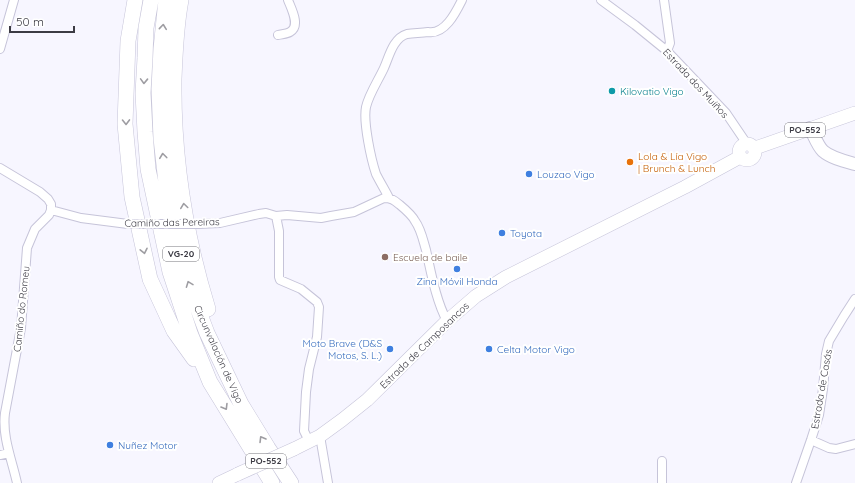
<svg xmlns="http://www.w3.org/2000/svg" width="855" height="483" viewBox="0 0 855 483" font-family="Quicksand,sans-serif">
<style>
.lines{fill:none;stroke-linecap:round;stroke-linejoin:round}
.street-casing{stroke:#c6c4d9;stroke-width:10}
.secondary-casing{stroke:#c6c4d9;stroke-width:14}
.primary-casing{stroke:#c6c4d9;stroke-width:14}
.highway-casing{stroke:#c6c4d9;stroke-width:16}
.street{stroke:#fff;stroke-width:8}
.secondary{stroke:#fff;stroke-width:12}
.primary{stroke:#fff;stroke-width:13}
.highway{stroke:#fff;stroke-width:15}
.street-bridge-casing{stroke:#c6c4d9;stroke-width:10;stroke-linecap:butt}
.primary-bridge-casing{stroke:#c6c4d9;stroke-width:14;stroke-linecap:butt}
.street-bridge{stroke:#fff;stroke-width:8}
.primary-bridge{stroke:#fff;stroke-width:13}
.oneway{stroke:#9e9da2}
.culture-dot{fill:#0f9aa8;stroke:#fff;stroke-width:1.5}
.food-dot{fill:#e8710a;stroke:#fff;stroke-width:1.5}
.shop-dot{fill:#3f7fe0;stroke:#fff;stroke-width:1.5}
.education-dot{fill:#8d6e63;stroke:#fff;stroke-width:1.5}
.labels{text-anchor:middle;stroke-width:4;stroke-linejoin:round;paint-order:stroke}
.shield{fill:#fff;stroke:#76767c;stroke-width:1}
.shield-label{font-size:9px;font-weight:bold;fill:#3c3b44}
.street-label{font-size:10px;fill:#3c3b44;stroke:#fff}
.culture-label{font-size:10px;fill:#0d838f;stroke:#fff;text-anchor:start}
.food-label{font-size:10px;fill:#c56008;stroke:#fff;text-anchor:start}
.shop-label{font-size:10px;fill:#366cbe;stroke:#fff;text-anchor:start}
.education-label{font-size:10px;fill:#785e54;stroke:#fff;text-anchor:start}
</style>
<rect width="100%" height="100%" fill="#f7f6ff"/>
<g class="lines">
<g class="street-casing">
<path id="street" d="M 601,0 L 635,25 L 667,51 L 726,113 L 747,144
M 664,0 L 670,43 L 667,51
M 278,35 C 282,34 287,34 290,32 C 301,26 291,8 288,0
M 0,49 L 14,0
M 0,168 L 40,192 L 48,199 L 51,204 L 51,210 L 49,215 L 35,229 L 27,248 L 21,328 L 5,413 C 2,437 12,460 17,483
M 389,198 C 385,190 380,182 376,174 C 371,159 363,122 366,107 C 369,94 378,81 384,68 C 389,57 393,38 407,34 C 414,33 421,33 428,32 C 445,35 456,12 462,0
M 51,210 L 81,218 L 128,224
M 276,216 L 279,231 L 279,277 L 280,280 L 301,289 L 317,302 L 319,307 L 317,337 L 309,369 L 306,392 L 304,431 L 309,441
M 199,224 L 220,223 L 259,214 L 266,213 L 276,216 L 287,215 L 321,218 L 331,216 L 354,212 L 384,198 C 392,198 395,201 400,205 C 406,210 412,215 415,221 C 421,229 423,240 426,250 C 431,272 436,301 447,321
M 320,436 L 328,483
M 811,440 L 829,448 L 836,449 L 855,444
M 0,455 L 9,453
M 662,483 L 662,461
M 796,483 L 811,440 L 819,415 L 823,389 L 826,354 L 829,341 L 844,316 L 855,299"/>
</g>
<g class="secondary-casing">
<path id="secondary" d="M 810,128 C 814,135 817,145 823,151 C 831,158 844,161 855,164"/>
</g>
<g class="primary-casing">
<path id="primary" d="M739 152a8 8 0 1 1 16 0a8 8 0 1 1-16 0Z
M 755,148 L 855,113
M 294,449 L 320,436 L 342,420 L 367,400 L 447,321 L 476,296 L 506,277 L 685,187 L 740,157
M 219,483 L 238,474"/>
</g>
<g class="highway-casing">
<path id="highway" d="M 135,0 L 128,41 L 125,124 L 132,197 L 150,279 L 174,331 L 194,359
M 151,0 L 146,28 L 145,58 L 143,93 L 145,132 L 148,169 L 170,272 L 190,333 L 210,382 L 272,483
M 166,0 L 161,49 L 159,89 L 161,138 L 166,183 L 184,272 L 207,333 L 241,404 L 268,448 L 291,483
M 181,0 C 176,26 175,53 174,79 C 173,157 185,234 208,309"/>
</g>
<use href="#street" class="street"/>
<use href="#secondary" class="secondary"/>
<use href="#primary" class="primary"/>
<use href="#highway" class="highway"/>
<g class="street-bridge-casing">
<path id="street-bridge" d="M 128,224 L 199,224"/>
</g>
<g class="primary-bridge-casing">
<path id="primary-bridge" d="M 238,474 L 294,449"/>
</g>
<use href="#street-bridge" class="street-bridge"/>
<use href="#primary-bridge" class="primary-bridge"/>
</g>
<defs><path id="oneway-chevron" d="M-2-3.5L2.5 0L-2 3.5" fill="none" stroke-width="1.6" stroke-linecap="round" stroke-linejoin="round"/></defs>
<g class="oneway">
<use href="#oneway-chevron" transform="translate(163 27) rotate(-84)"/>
<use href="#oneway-chevron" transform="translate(144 81) rotate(92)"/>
<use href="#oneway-chevron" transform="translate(126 122) rotate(89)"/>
<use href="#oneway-chevron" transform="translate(163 156) rotate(-97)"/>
<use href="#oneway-chevron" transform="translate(184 206) rotate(-98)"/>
<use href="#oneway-chevron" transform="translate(144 251) rotate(78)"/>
<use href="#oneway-chevron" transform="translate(189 284) rotate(-111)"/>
<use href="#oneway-chevron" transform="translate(225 407) rotate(59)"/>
<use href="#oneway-chevron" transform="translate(262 439) rotate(-121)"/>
</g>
<circle class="culture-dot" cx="612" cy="91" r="4"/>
<circle class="food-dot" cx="630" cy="162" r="4"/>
<g class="shop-dot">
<circle cx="529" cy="174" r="4"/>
<circle cx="502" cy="233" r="4"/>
<circle cx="457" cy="269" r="4"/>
<circle cx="390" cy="349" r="4"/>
<circle cx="489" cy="349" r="4"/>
<circle cx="110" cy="445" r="4"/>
</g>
<circle class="education-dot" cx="385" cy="257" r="4"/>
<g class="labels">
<g class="shield">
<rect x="785" y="123" width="40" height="14" rx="3"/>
<rect x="163" y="247" width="36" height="14" rx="3"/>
<rect x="246" y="454" width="40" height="14" rx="3"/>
</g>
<g class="shield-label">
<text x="805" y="133">PO-552</text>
<text x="181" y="257">VG-20</text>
<text x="266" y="464">PO-552</text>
</g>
<g class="street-label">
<text transform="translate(696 83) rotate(47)" y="4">Estrada dos Muíños</text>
<text transform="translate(172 222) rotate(-1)" y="4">Camiño das Pereiras</text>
<text transform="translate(21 309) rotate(-84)" y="4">Camiño do Romeu</text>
<text transform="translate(424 345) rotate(-44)" y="4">Estrada de Camposancos</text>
<text transform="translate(219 354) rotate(66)" y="4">Circunvalación de Vigo</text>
<text transform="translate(821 389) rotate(-80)" y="4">Estrada de Casás</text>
</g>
<g class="culture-label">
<text x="620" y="95">Kilovatio Vigo</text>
</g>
<g class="food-label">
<text x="638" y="160">Lola &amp; Lía Vigo<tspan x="638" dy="12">| Brunch &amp; Lunch</tspan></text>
</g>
<g class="shop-label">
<text x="537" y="178">Louzao Vigo</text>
<text x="510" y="237">Toyota</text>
<text x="457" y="285" text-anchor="middle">Zina Móvil Honda</text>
<text x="382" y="347" text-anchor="end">Moto Brave (D&amp;S<tspan x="382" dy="12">Motos, S. L.)</tspan></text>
<text x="497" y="353">Celta Motor Vigo</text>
<text x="118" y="449">Nuñez Motor</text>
</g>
<g class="education-label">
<text x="393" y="261">Escuela de baile</text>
</g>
</g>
<path d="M10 26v6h64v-6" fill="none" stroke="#3c3b44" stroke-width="2"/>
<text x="16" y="26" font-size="12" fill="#3c3b44" stroke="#ffffff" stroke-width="3" paint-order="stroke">50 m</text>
</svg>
